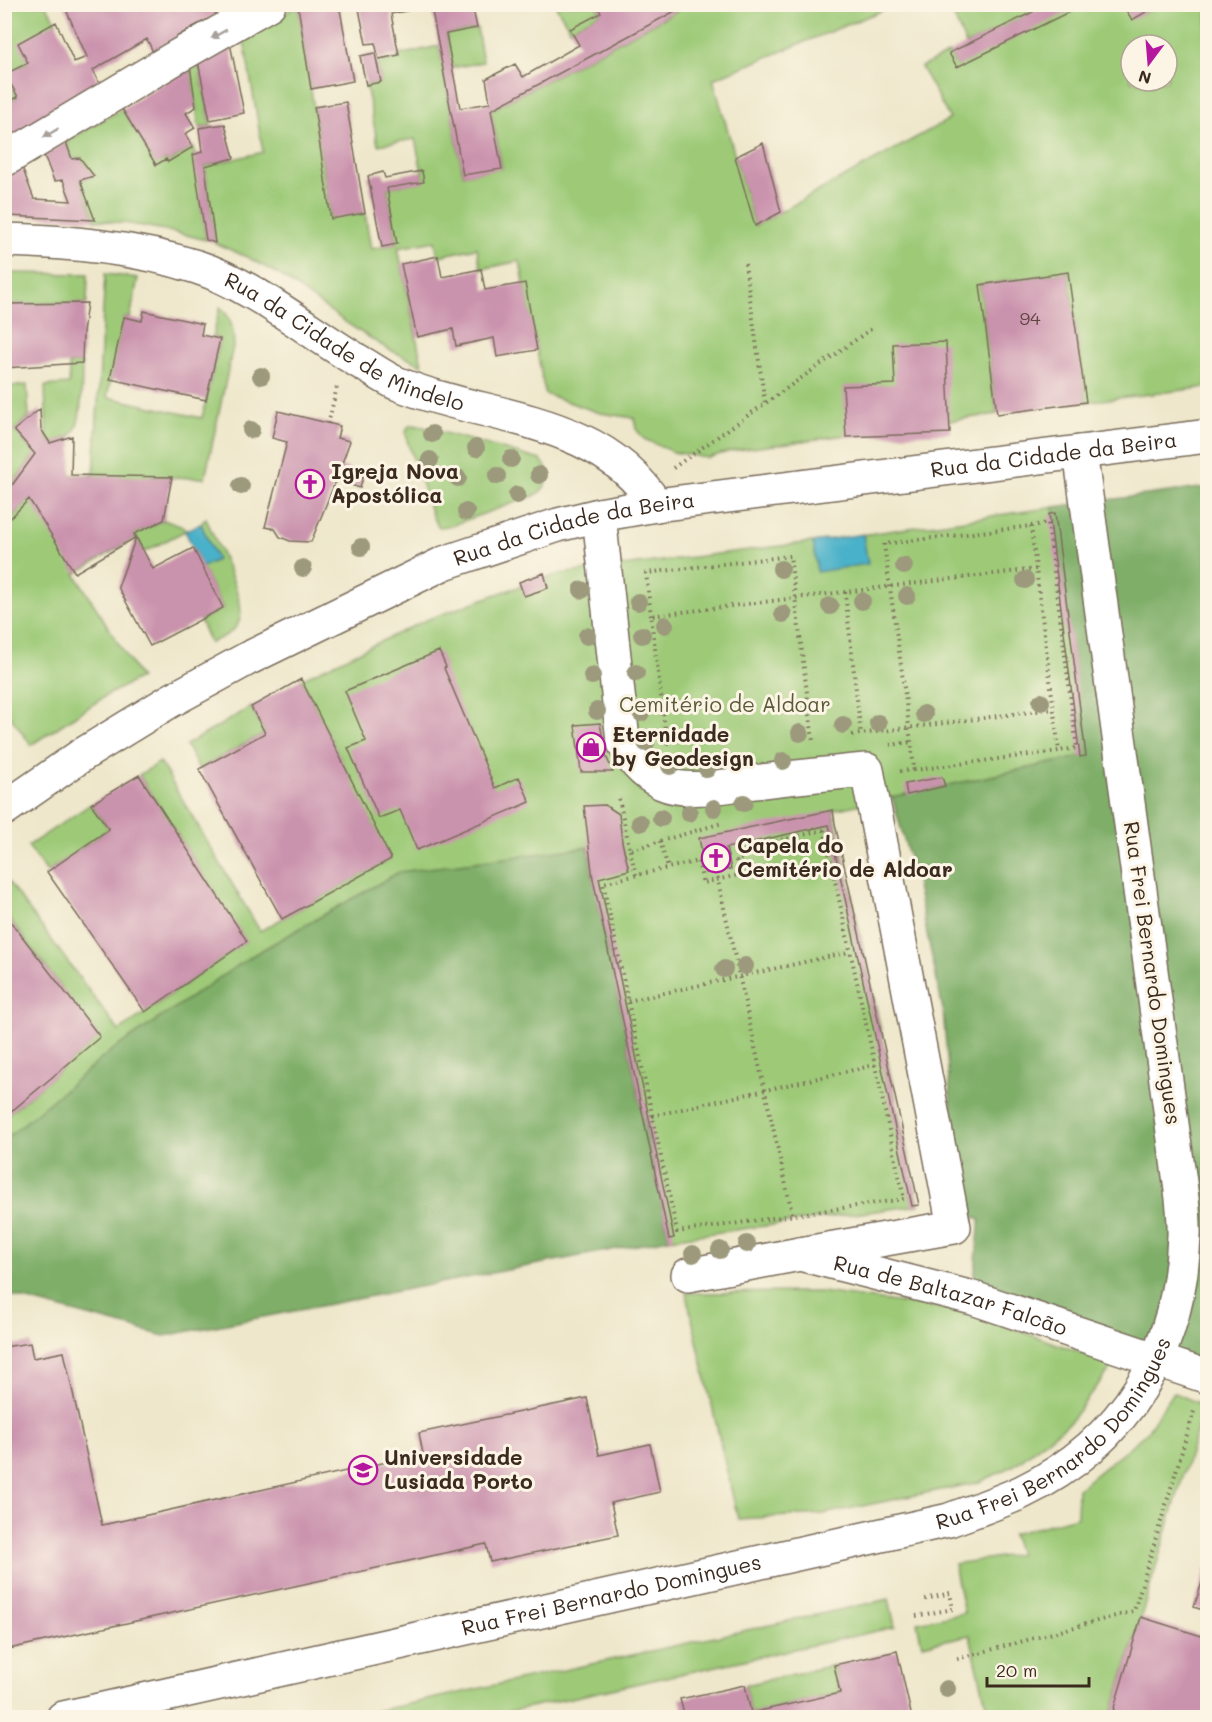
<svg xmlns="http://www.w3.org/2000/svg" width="1212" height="1722" viewBox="0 0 1212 1722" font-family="Mali,sans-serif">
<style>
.green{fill:#9eca78;stroke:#6c7a4b;stroke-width:1.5;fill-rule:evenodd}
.forest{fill:#7eae68;stroke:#5c6c43;stroke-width:1.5}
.water{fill:#4ab1c9;stroke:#426e74;stroke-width:1.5}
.building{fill:#ca93ad}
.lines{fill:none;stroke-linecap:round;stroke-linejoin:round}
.minor-casing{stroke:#7a6c5b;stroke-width:36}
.path{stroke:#7a6c5b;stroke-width:4;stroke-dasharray:1.5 4.5;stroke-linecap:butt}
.minor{stroke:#fff;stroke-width:33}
.tree{fill:#9c997b}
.oneway{fill:#a79f9a}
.labels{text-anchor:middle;stroke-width:6;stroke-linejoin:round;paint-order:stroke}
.number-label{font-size:18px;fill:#5f4442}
.street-label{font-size:21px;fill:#3b2a1e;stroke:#fcf5e5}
.poi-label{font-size:21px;font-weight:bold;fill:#3b2a1e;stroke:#fcf5e5;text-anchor:start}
.park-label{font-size:21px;fill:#595a39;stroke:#fcf5e5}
</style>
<rect width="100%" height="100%" fill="#fcf5e5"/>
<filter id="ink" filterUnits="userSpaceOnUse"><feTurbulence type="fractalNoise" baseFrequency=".0167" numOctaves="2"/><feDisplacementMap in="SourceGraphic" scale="12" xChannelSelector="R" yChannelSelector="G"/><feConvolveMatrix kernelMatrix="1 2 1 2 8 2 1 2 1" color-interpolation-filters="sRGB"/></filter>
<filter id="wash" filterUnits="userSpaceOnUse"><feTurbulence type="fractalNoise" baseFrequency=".008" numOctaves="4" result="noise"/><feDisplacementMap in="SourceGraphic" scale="24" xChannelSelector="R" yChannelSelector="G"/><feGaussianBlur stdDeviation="1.35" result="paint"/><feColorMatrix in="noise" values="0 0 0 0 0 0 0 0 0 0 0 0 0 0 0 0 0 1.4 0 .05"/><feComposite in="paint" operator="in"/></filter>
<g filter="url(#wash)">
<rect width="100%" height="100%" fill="#eee7cb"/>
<path class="green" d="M 5,5 L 46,5 L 56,22 L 28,63 L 6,74 L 18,97 L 5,104 Z
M 555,5 L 596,5 L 601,13 L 570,29 Z
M 688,5 L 896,5 L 713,79 L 755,226 L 950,119 L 921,67 L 949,53 L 957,66 L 1075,5 L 1129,5 L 1132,19 L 1160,5 L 1207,5 L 1207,387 L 1086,402 L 1068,272 L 980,285 L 997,414 L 731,451 L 708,458 L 673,452 L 644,439 L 636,429 L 634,418 L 600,413 L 545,394 L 520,261 L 481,269 L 477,248 L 438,256 L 435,241 L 398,248 L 422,365 L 386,348 L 348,324 L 278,274 L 249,258 L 215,243 L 205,166 L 263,152 L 243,35 L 298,6 L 331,218 L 365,213 L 371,249 L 397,244 L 387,188 L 424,181 L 415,139 L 378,145 L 366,85 L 381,82 L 377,63 L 399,58 L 399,55 L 439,46 L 463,175 L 502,168 L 491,110 ZM 1131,45 L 1167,45 L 1167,81 L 1131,81 Z
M 949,5 L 1026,5 L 1030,14 L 966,45 Z
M 477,28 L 483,62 L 452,68 L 446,34 Z
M 198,62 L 211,125 L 199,128 L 190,66 Z
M 122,109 L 156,164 L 166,159 L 168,162 L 193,147 L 206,240 C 169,230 133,223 95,220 L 80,180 L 94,176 L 80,158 L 72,159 L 66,142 Z
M 4,273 L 88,274 L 87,303 L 5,304 Z
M 105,274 L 138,278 L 130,318 L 124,318 L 107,397 L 202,418 L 220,339 L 213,337 L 220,307 C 231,316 233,329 234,342 L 205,478 L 144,477 L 133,531 L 134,534 L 164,520 L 183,527 L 185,531 L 144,552 L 136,537 L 75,574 L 140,678 L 107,695 L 31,745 L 5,709 L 5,525 L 51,475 L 94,475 Z
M 82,363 C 81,380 84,422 72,434 C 68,439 57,441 50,443 L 47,439 L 45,386 L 69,384 L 69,364 Z
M 27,385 L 29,417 L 14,430 L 35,454 L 11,486 L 5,482 L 5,387 Z
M 412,425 L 420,426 L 541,460 C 552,472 549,486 536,495 L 450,526 L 439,527 L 433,518 L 407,440 L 406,432 L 408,427 Z
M 1054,507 L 1086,756 L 833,810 L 919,1205 L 669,1239 L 593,879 L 589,847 L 255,954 L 111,1051 L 5,1140 L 5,1117 L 99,1037 L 5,913 L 4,876 L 119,1031 L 246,941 L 139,775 L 160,762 L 260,931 L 390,859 L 301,679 L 426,620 L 494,595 L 559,574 L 813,542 Z
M 206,518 C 214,541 249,602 239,622 C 233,634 221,638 210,643 L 200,620 L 223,608 L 202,567 L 217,560 L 201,524 Z
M 251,707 L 265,733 L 199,769 L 186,745 Z
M 91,804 L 109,829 L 47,872 L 28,846 Z
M 821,1292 L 963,1311 L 1114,1364 L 1069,1423 L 1013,1466 L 980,1482 L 823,1514 L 738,1519 L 686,1293 Z
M 1173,1392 L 1204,1406 L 1111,1717 L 989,1717 L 970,1635 L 922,1645 L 917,1622 L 964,1613 L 954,1564 L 1019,1554 L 1012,1534 L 1077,1517 L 1078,1489 L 1146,1433 Z
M 889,1599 L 895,1627 L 484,1717 L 349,1717 Z
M 834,1665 L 840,1693 L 751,1713 L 745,1685 Z"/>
<path class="forest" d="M 1207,487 L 1207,1364 L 973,1291 L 980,1219 L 960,1212 L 943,1010 L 916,881 L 892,797 L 1085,756 L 1054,507 Z
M 588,847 L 593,879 L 669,1239 L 164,1336 L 5,1294 L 4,1140 L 111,1051 L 255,954 L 399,872 Z"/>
<path class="water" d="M 201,524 L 217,560 L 202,567 L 185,531 Z
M 863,534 L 868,564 L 817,572 L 813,542 Z"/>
<g id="blocks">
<path class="building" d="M 300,4 L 339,4 L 353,81 L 311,89 L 298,6 Z
M 358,4 L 472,4 L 477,28 L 446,34 L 460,108 L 490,103 L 486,79 L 515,64 L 523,77 L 579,45 L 570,29 L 601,13 L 596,4 L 688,4 L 491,110 L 502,169 L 463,175 L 431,6 L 391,14 L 399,55 L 379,59 L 375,43 L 366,44 Z
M 1049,4 L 1075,4 L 1077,8 L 957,67 L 949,53 Z
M 1129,4 L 1160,4 L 1132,20 L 1124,7 Z
M 64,5 L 215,5 L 220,13 L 191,28 L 153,52 L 147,39 L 93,70 L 101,87 L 4,144 L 4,104 L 18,97 L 5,74 L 28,63 L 18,43 L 56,22 L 74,62 L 87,57 Z
M 230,43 L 244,113 L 210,120 L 198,62 Z
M 375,53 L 381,82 L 366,85 L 360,56 Z
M 190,66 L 196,107 L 186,113 L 195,128 L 185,134 L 193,147 L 168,162 L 166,159 L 156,165 L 122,109 Z
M 346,102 L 365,213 L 331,219 L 314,107 Z
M 225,124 L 234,158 L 205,166 L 215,243 L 206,240 L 193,155 L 202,152 L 199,128 Z
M 66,142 L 72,159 L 80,158 L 94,176 L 80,180 L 95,220 L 7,216 L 4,210 L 4,179 L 22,167 L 34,199 L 71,201 L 63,180 L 54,181 L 44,155 Z
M 763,143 L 781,212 L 755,226 L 735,157 Z
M 422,171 L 424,182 L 387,188 L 397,244 L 382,247 L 368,176 L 383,172 L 385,178 Z
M 438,256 L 442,277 L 481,269 L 485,290 L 525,283 L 537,350 L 497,357 L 494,338 L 456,346 L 453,329 L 417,337 L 401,264 Z
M 1068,272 L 1086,402 L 997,414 L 980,285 Z
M 87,303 L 83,333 L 82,363 L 4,368 L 4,304 Z
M 144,311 L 203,324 L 201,335 L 220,339 L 206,400 L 110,379 L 124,317 L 142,321 Z
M 946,342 L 950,433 L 846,437 L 843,386 L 895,384 L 893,344 Z
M 40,409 L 41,429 L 50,443 L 72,436 L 71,475 L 172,477 L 164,520 L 134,534 L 136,537 L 153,569 L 193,548 L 223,608 L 150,646 L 118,587 L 136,537 L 75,573 L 29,499 L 4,525 L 4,491 L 7,492 L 35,454 L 14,430 Z
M 278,411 L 340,426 L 337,438 L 350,441 L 341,466 L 364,474 L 360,488 L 336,480 L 311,542 L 290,541 L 280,537 L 275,529 L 265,527 L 287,442 L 272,438 Z
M 1055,513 L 1086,756 L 1080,757 L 1049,514 Z
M 544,573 L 548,588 L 524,596 L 519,582 Z
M 439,651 L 446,667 L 444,668 L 495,788 L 519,777 L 530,802 L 417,850 L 400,810 L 379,818 L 348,748 L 366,741 L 345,691 Z
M 301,679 L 391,859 L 282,919 L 199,769 L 265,733 L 251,707 Z
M 600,723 L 606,756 L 613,772 L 581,772 L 575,725 Z
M 139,775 L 247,941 L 145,1012 L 47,872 L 109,829 L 91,804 Z
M 942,777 L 945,786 L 907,795 L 905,784 Z
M 605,805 L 619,814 L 622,842 L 629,870 L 599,878 L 674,1238 L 669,1239 L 593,879 L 584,806 Z
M 833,810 L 835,824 L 919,1205 L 912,1206 L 829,825 L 726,848 L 731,869 L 706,873 L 699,838 Z
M 4,913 L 100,1037 L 7,1115 L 4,1113 Z
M 30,1343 L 33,1358 L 64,1352 L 102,1525 L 423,1454 L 419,1433 L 587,1398 L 599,1455 L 650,1444 L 660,1492 L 611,1503 L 618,1535 L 490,1562 L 486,1544 L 4,1650 L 4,1347 Z
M 1207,1567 L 1208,1567 L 1208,1612 L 1194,1607 Z
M 1141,1617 L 1208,1638 L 1208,1718 L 1111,1718 Z
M 897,1651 L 912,1718 L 685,1718 L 680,1699 L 745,1685 L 751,1713 L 840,1693 L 834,1665 Z"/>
</g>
</g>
<g filter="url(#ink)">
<use href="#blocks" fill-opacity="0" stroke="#7a6c5b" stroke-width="1.5"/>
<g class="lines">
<g class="minor-casing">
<g id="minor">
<path d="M 4,160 L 173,59 L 269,4"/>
<path id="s1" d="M 4,240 C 70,242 134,247 197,267 C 256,286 311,334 365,365 C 375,371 385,378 396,383 C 485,420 600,415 656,505"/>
<path d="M 599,515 L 623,741 C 632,760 642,773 662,783 C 689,795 733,784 762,781 C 797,777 832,773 867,770 L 954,1227 L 800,1254"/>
<path id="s2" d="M 4,809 L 82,755 L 170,701 L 247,659 L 444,563 L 558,525 L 599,515 L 656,505 L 1208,436"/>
<path id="s3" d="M 688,1275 L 800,1254 L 973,1298 L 1208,1377"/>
<path id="s4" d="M 63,1718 L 949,1520 C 973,1511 998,1503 1022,1492 C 1126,1442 1180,1350 1184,1236 C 1185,1214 1181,1190 1178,1168 L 1080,452"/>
</g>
</g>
<path class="path" d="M 745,264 L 765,403
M 328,424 L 337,387
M 673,468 L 874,327
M 1031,526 L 1048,523 L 1077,748 L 1059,751
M 845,592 L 861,735
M 651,616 L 646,573 L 790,556 L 813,741
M 852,735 L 1053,709
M 667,745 L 651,616 C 779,600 908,584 1036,569 L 1059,751 L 914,770 C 906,694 894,619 884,544 L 1031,526 L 1036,569
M 890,745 L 911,742
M 900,771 L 914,770
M 619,799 L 630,850 L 722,823
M 824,830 L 904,1199 L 677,1232 L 603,883 L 698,861 L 703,883 L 739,875 L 736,860 L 745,858 L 743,849 Z
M 660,841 L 668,868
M 630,850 L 636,875
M 716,872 L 793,1217
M 628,1001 L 850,952
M 652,1116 L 875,1065
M 916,1616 L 953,1609 L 950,1593 L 922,1600
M 957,1659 L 1134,1611 L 1195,1408"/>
<use href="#minor" class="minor"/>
</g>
<g class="tree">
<circle cx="261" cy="376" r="9"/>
<circle cx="251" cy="430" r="9"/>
<circle cx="432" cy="434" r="9"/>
<circle cx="476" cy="448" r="9"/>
<circle cx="511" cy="459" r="9"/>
<circle cx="430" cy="460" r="9"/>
<circle cx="539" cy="475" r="9"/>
<circle cx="497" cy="476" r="9"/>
<circle cx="458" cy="478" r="9"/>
<circle cx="241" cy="486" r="9"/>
<circle cx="517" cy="495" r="9"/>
<circle cx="466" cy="512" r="9"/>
<circle cx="361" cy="547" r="9"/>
<circle cx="904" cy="566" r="9"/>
<circle cx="303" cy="568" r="9"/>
<circle cx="781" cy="569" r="9"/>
<circle cx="1025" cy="580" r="9"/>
<circle cx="582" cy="590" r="9"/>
<circle cx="907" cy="596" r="9"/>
<circle cx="862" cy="601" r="9"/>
<circle cx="638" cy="602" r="9"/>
<circle cx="830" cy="606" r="9"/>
<circle cx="783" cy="614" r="9"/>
<circle cx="665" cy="625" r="9"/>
<circle cx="642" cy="635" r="9"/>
<circle cx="587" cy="636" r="9"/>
<circle cx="636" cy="673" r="9"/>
<circle cx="592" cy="676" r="9"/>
<circle cx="1041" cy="702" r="9"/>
<circle cx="597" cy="711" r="9"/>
<circle cx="641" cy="713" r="9"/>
<circle cx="924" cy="714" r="9"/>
<circle cx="878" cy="723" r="9"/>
<circle cx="843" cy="725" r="9"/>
<circle cx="800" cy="733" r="9"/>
<circle cx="646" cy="743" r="9"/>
<circle cx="783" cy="761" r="9"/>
<circle cx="670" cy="766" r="9"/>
<circle cx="707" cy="769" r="9"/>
<circle cx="744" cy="803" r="9"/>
<circle cx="714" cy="808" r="9"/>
<circle cx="689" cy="813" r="9"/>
<circle cx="661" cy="818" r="9"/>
<circle cx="640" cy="823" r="9"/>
<circle cx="745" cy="966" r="9"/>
<circle cx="724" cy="969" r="9"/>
<circle cx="747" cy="1244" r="9"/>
<circle cx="720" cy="1250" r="9"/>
<circle cx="693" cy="1254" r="9"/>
<circle cx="947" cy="1689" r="9"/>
</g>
<defs><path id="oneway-solid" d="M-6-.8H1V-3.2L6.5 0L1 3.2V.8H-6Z" transform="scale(1.5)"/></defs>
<g class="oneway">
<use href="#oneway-solid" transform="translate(219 34) rotate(151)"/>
<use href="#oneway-solid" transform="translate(51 133) rotate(149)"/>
</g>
</g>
<defs>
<g id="church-ring" transform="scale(1.5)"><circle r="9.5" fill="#fcf5e5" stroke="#b5179e" stroke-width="1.5"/><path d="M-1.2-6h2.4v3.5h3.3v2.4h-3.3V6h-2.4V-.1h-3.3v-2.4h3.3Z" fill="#b5179e"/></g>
<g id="shop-ring" transform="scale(1.5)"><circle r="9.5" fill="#fcf5e5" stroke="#b5179e" stroke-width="1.5"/><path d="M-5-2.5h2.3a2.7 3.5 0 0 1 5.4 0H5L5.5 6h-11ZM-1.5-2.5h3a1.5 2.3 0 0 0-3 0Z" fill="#b5179e"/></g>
<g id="university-ring" transform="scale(1.5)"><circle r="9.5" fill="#fcf5e5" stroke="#b5179e" stroke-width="1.5"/><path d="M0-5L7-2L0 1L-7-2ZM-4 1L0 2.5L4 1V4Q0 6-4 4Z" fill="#b5179e"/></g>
</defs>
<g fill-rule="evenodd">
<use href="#church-ring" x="310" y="484"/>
<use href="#shop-ring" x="591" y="747"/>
<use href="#church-ring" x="716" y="858"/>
<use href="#university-ring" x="363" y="1470"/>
</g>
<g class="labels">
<g class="number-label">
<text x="1030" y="325">94</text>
</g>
<g class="street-label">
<text dy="7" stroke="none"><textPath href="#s1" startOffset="362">Rua da Cidade de Mindelo</textPath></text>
<text dy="7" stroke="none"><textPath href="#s2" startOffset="1126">Rua da Cidade da Beira</textPath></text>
<text dy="7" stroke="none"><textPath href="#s2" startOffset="640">Rua da Cidade da Beira</textPath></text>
<text transform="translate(1152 973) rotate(82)" y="7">Rua Frei Bernardo Domingues</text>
<text dy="7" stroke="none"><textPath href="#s3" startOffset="270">Rua de Baltazar Falcão</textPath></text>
<text dy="7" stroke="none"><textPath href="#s4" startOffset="1048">Rua Frei Bernardo Domingues</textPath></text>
<text dy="7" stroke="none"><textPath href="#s4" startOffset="562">Rua Frei Bernardo Domingues</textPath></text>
</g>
<g class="poi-label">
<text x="331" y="479">Igreja Nova<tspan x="331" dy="24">Apostólica</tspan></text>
<text x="612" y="742">Eternidade<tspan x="612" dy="24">by Geodesign</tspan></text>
<text x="737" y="853">Capela do<tspan x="737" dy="24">Cemitério de Aldoar</tspan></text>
<text x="384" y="1465">Universidade<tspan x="384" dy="24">Lusiada Porto</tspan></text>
</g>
<g class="park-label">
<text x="725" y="712">Cemitério de Aldoar</text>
</g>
</g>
<rect width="1212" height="1722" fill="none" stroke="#fcf5e5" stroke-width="24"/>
<g transform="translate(1149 63) rotate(196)"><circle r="28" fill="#fcf5e5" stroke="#afa495" stroke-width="1.5"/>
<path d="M0-4.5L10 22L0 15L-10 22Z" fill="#b5179e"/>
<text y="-9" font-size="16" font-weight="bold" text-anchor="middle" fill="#3b2a1e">N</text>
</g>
<path d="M987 1677v9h102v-9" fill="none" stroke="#3b2a1e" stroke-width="3"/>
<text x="996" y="1677" font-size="18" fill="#3b2a1e" stroke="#fcf5e5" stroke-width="4.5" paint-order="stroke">20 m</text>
</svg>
